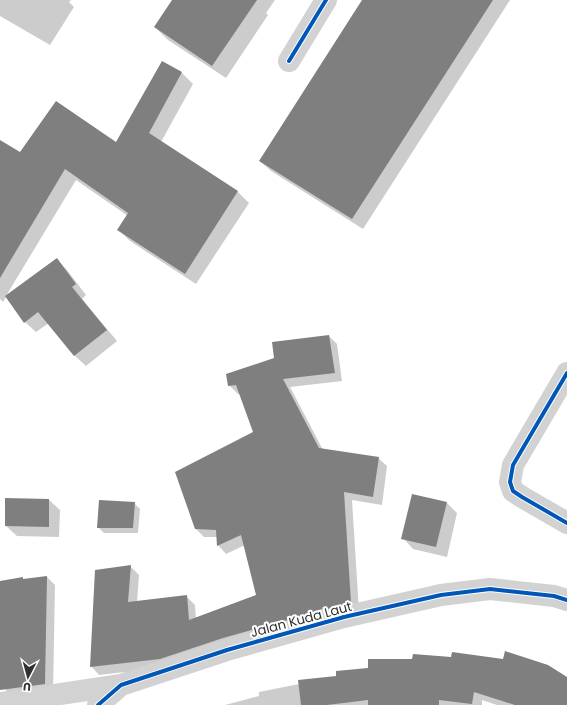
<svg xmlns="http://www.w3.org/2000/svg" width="567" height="705" viewBox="0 0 567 705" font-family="Poppins,sans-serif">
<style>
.shadow{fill:#0003}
.building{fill:#7f7f7f}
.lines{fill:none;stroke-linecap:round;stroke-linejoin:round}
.minor{stroke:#d2d2d2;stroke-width:22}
.cycleway-casing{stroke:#fff;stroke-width:6}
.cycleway{stroke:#0057b8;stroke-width:4}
.labels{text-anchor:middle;stroke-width:4;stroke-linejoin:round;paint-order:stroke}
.street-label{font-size:13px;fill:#303030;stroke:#fff}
</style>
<rect width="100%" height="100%" fill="#fff"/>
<path class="shadow" d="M 0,0 L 71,0 L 69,2 L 74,7 L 50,45 L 0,16 Z
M 173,0 L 275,0 L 266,13 L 268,15 L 226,78 L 168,40 L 155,27 Z
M 364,0 L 510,0 L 363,229 L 271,171 L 260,161 Z
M 162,62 L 182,73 L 193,84 L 161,142 L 238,192 L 249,203 L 196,284 L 130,241 L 119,230 L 128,216 L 76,180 L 6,296 L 56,259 L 67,270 L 86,295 L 82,299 L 117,341 L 86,366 L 75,356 L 49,323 L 36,332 L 25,322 L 6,297 L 3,302 L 0,299 L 0,141 L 20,153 L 117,143 Z
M 329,336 L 337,344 L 342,381 L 290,387 L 323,450 L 378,458 L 387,466 L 382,505 L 352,500 L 359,611 L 169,667 L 99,675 L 91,666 L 130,566 L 139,575 L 137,602 L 186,596 L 195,605 L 196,619 L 258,595 L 245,545 L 226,554 L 218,545 L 217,537 L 204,537 L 196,529 L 254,433 L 240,394 L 238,394 L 229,385 L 275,358 Z
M 6,499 L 49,500 L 60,510 L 59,537 L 17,536 L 6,526 Z
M 134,503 L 140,509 L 138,533 L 104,533 L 98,527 Z
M 447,503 L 457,513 L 447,557 L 413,549 L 403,538 Z
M 47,577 L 55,585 L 53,692 L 13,698 L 5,689 L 6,582 Z
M 567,678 L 567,705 L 497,705 L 482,700 L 482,705 L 225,705 L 259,696 L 259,692 L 299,684 Z"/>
<path class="building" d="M 172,0 L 257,0 L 212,66 L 154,27 Z
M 362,0 L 493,0 L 352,219 L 259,161 Z
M 162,61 L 182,72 L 149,133 L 238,191 L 185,274 L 117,230 L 128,213 L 65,169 L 0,278 L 0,140 L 20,152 L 56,101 L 116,142 Z
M 57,258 L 76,284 L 72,287 L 107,330 L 74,356 L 38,312 L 24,323 L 5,296 Z
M 329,335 L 335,373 L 283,379 L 319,448 L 379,457 L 373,497 L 344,492 L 351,603 L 327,609 L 327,607 L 306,615 L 223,638 L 160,659 L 90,667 L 95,570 L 131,565 L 128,602 L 187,595 L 189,620 L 256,595 L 241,535 L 217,546 L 216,530 L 195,529 L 175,472 L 253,432 L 236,385 L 228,386 L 226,374 L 274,358 L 272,342 Z
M 412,494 L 447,502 L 436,547 L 401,539 Z
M 5,498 L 49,499 L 49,527 L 5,526 Z
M 99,500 L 135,502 L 133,528 L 97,528 Z
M 47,576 L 45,684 L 0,690 L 0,581 L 23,577 L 23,579 Z
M 505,651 L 548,665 L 567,677 L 567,705 L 515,705 L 474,692 L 472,704 L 439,700 L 439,705 L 368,705 L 368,700 L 327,705 L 301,705 L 298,680 L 336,676 L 336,671 L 368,668 L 368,659 L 412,659 L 413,654 L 451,657 L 452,652 L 503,659 Z"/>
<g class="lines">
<path class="minor" d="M 289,61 L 326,0
M 567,373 L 513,465 L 510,482 L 513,491 L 522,497 L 567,523
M 0,703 L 121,685
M 98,705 L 121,685 L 227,650 L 344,617 L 441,595 L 490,589 L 554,596 L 567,600"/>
<g class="cycleway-casing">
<path id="cycleway" d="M 289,61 L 326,0
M 567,373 L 513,465 L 510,482 L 513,491 L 522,497 L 567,523
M 98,705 L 121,685 L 227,650 L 344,617 L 441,595 L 490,589 L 554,596 L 567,600"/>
</g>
<use href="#cycleway" class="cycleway"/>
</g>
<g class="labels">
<g class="street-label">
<text transform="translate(301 619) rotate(-15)" y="5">Jalan Kuda Laut</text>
</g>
</g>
<g transform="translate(28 677) rotate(186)" stroke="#ffffff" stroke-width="3" paint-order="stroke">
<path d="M0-3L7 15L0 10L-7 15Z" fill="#303030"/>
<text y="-6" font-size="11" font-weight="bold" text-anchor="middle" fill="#303030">U</text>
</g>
</svg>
